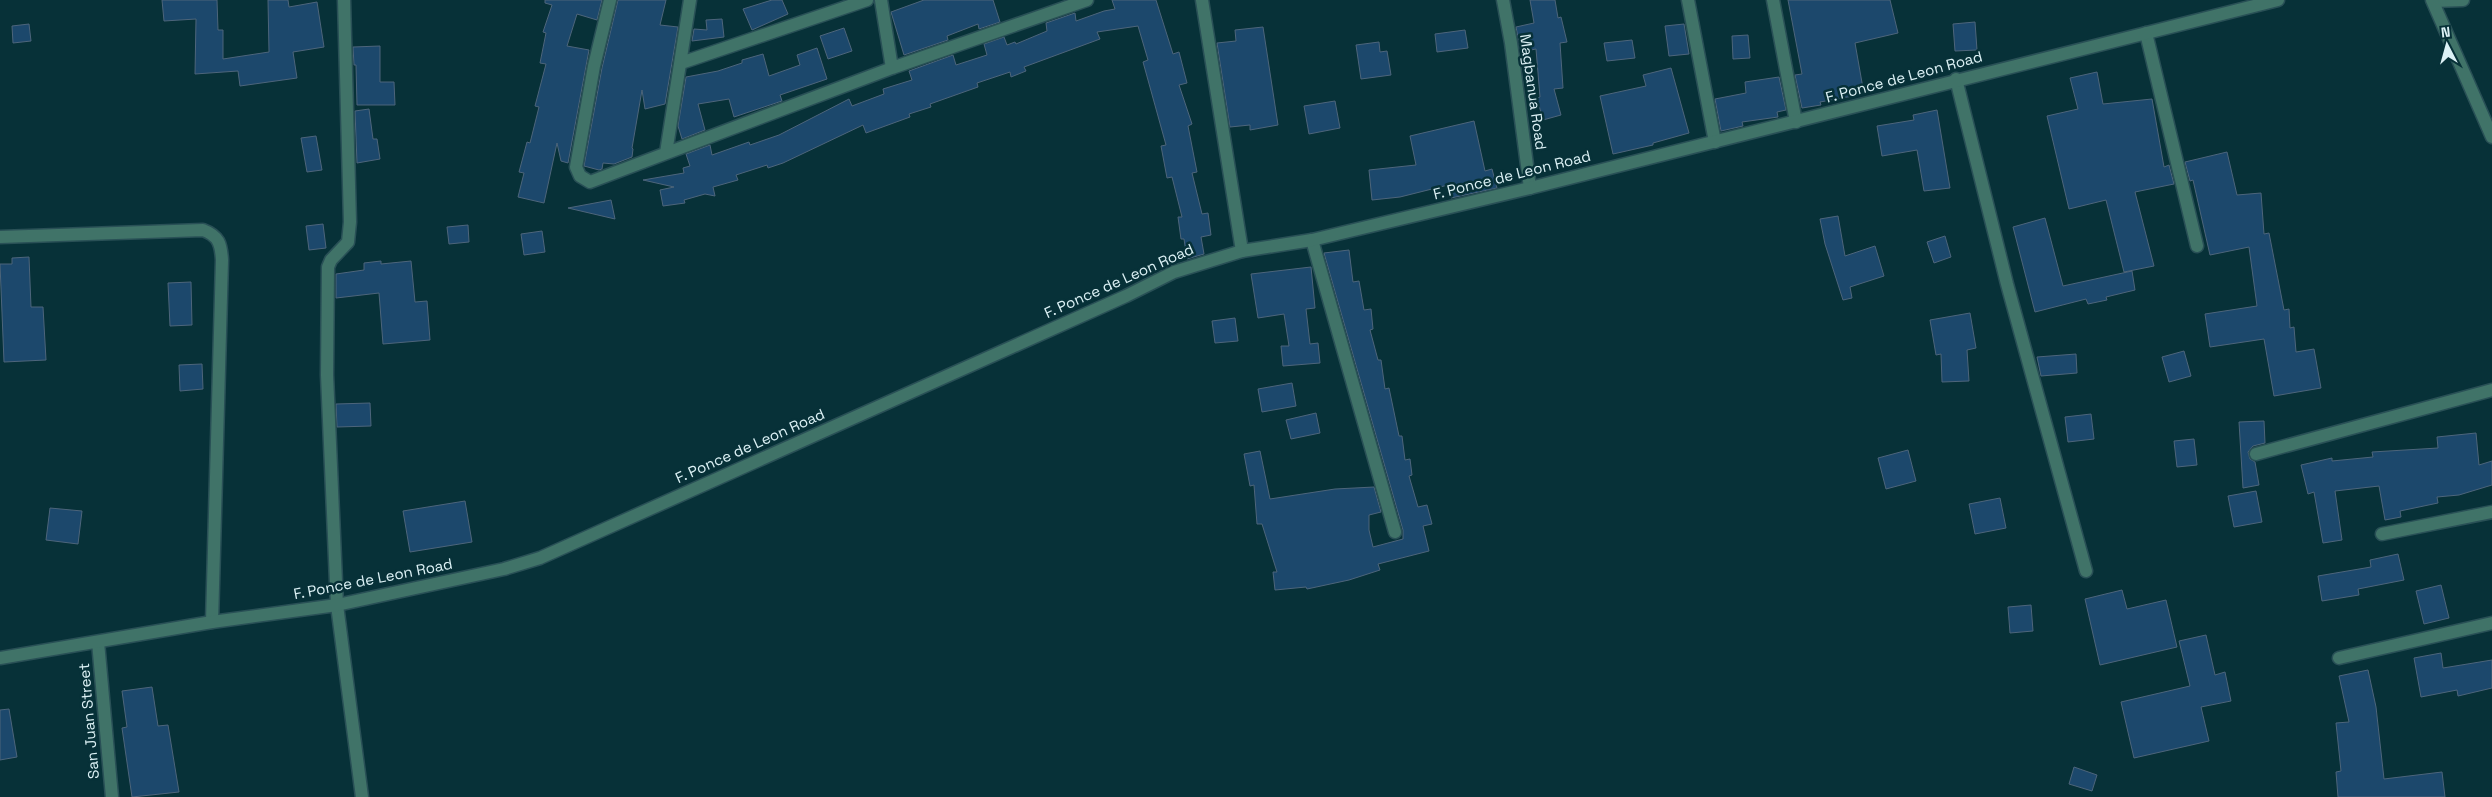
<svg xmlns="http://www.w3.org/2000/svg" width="2492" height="797" viewBox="0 0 2492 797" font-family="'Space Grotesk',sans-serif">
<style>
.building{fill:#1c486c;stroke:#4d657b}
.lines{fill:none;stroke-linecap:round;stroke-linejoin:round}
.minor-casing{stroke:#295056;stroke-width:15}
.tertiary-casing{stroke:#295056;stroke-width:15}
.minor{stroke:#407368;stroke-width:12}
.tertiary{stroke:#407368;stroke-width:12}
.labels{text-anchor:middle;stroke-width:5;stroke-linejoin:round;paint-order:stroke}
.street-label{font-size:15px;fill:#dcf1f5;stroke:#073138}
</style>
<rect width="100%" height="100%" fill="#073138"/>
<path class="building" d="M 162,0 L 217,0 L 218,30 L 223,30 L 223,59 L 269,52 L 268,0 L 288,0 L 289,7 L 317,2 L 324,47 L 293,52 L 297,78 L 240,86 L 238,71 L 195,74 L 196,19 L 164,21 Z
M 545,0 L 602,0 L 597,20 L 577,14 L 567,46 L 589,50 L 568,163 L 561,161 L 557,143 L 544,203 L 518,197 L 524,173 L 519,172 L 527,142 L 530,143 L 539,107 L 535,106 L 546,64 L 540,63 L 546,33 L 543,32 L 552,5 L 545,3 Z
M 618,0 L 666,0 L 660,25 L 678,27 L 665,104 L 645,109 L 642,90 L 632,148 L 633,149 L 632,157 L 614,164 L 603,163 L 602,169 L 599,170 L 584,166 L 602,68 Z
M 772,0 L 782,0 L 788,14 L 752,30 L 743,9 Z
M 924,0 L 993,0 L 1000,22 L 979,29 L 978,24 L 947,36 L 948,40 L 904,55 L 891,12 Z
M 1112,0 L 1156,0 L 1173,54 L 1179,52 L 1187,83 L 1179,85 L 1192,124 L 1188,126 L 1197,172 L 1192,173 L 1202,214 L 1208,213 L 1211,235 L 1201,237 L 1204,254 L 1187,259 L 1184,239 L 1181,239 L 1178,217 L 1182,217 L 1172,177 L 1167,178 L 1161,146 L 1166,145 L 1143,62 L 1148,60 L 1138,26 L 1097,32 L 1100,39 L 1024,67 L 1026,71 L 1011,77 L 1010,72 L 977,83 L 978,87 L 930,104 L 931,107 L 909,114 L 910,117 L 866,133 L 863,125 L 783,163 L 768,168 L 767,165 L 736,175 L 738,180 L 713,187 L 715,196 L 705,194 L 684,200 L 685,203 L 663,206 L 660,190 L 674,187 L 643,180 L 684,173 L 683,168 L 690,166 L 686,154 L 710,145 L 712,155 L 749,142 L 750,145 L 779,135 L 849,99 L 852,106 L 884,94 L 883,89 L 912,80 L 909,71 L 953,55 L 956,65 L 987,55 L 984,44 L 1004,37 L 1007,45 L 1015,42 L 1016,44 L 1047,31 L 1046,23 L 1075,13 L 1076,21 L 1104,11 L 1115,9 Z
M 1530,0 L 1555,0 L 1558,18 L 1561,17 L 1567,42 L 1560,43 L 1563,88 L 1554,89 L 1561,115 L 1543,120 L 1537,98 L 1540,97 L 1536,49 L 1521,52 L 1516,27 L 1534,23 Z
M 1788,0 L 1890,0 L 1898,33 L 1855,43 L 1864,94 L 1820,102 L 1821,105 L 1802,108 L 1795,75 L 1802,74 Z
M 722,19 L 724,37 L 692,41 L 694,29 L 707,30 L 706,20 Z
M 1975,22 L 1977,50 L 1955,51 L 1953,24 Z
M 29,24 L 31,41 L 13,43 L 12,26 Z
M 1684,24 L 1689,54 L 1669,56 L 1665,26 Z
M 1263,27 L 1278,125 L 1250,130 L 1250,125 L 1230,127 L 1217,43 L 1236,41 L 1235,30 Z
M 844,28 L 852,51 L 828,59 L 820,36 Z
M 1465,30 L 1468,48 L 1437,52 L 1435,34 Z
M 1748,35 L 1750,58 L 1733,59 L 1732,36 Z
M 1632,40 L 1635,58 L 1607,61 L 1604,43 Z
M 1379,42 L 1380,52 L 1387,51 L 1391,75 L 1361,79 L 1356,45 Z
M 380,46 L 380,82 L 394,82 L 395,105 L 357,105 L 356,65 L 354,65 L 353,47 Z
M 817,48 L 827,79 L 780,95 L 782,101 L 734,117 L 729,99 L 698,104 L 705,130 L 682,139 L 678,126 L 686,77 L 718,71 L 742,63 L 742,60 L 763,54 L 769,76 L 800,65 L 797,55 Z
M 1671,68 L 1689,133 L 1653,143 L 1653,145 L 1613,154 L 1600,96 L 1646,86 L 1643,75 Z
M 2097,72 L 2103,104 L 2152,99 L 2164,167 L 2169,165 L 2174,184 L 2135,192 L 2154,266 L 2124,272 L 2106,200 L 2069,209 L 2047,116 L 2078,109 L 2070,78 Z
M 1779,77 L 1786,110 L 1777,112 L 1778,117 L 1742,122 L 1743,126 L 1721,131 L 1715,99 L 1746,93 L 1745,82 Z
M 1335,101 L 1340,128 L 1309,134 L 1304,106 Z
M 369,109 L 373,139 L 377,139 L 380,159 L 357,163 L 355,111 Z
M 1937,110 L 1950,188 L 1924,191 L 1917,150 L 1882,156 L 1877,126 L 1914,120 L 1913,115 Z
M 1474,121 L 1485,171 L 1492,169 L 1497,188 L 1451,198 L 1448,185 L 1400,197 L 1372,200 L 1369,170 L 1416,165 L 1410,136 Z
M 316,136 L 322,170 L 307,172 L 301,138 Z
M 2227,152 L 2237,195 L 2261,193 L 2264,234 L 2269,233 L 2284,310 L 2289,309 L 2290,328 L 2294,327 L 2296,352 L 2314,349 L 2321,388 L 2274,396 L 2264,339 L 2210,347 L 2205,314 L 2257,306 L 2249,247 L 2210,255 L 2193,180 L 2190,181 L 2185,162 Z
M 611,200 L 615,219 L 568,208 Z
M 1838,216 L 1845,256 L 1875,246 L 1884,276 L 1850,287 L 1852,298 L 1843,300 L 1825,244 L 1820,219 Z
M 2045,218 L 2063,286 L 2132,271 L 2135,290 L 2106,297 L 2107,300 L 2088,304 L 2086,299 L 2035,312 L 2013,227 Z
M 323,224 L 326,248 L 309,250 L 306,226 Z
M 468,225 L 469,242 L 449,244 L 447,227 Z
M 542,231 L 545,252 L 524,255 L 521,234 Z
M 1945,236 L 1951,257 L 1934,263 L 1927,242 Z
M 1349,250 L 1353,282 L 1359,281 L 1364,310 L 1371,309 L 1373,329 L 1370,330 L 1378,360 L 1381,360 L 1385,389 L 1389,388 L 1399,436 L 1402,436 L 1405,460 L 1410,459 L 1412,475 L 1409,476 L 1418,507 L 1427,505 L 1432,524 L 1423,526 L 1429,551 L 1378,564 L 1380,570 L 1349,580 L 1307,589 L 1306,587 L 1275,590 L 1273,572 L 1277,572 L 1262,524 L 1257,524 L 1254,485 L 1250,486 L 1244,454 L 1260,451 L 1270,499 L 1335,489 L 1374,487 L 1381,512 L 1369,515 L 1369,530 L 1373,547 L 1403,539 L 1403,530 L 1324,253 Z
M 29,257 L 31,307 L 43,307 L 46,360 L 4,362 L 0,264 L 12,264 L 12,258 Z
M 381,261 L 381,264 L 411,261 L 415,302 L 427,301 L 430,340 L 383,344 L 379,293 L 336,298 L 336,274 L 364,270 L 364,263 Z
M 1311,267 L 1315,308 L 1306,309 L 1310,344 L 1318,343 L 1320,363 L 1283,366 L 1281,346 L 1289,346 L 1284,314 L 1258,318 L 1251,274 Z
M 191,282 L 192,325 L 170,326 L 168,283 Z
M 1970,313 L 1976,348 L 1967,350 L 1969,381 L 1942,382 L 1941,354 L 1936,355 L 1930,320 Z
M 1235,318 L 1238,341 L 1215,343 L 1212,321 Z
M 2184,351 L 2191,376 L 2169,382 L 2162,357 Z
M 2076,354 L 2077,373 L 2041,376 L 2037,357 Z
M 202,364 L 203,389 L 180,391 L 179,365 Z
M 1292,383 L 1296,406 L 1262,412 L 1258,389 Z
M 370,403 L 371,426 L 337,427 L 336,404 Z
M 1316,413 L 1320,433 L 1291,439 L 1286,420 Z
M 2091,414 L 2094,439 L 2068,442 L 2065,417 Z
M 2264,421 L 2265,443 L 2253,446 L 2248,452 L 2250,459 L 2255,462 L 2259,485 L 2243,488 L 2239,422 Z
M 2476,433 L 2479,465 L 2492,461 L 2492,485 L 2459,495 L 2437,497 L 2438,503 L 2400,511 L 2401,517 L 2385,520 L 2379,486 L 2335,491 L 2342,540 L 2323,543 L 2314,492 L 2308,494 L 2301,465 L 2332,458 L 2332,461 L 2373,457 L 2372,452 L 2438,448 L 2437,437 Z
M 2194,439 L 2197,465 L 2177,467 L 2174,441 Z
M 1908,450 L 1916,481 L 1886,489 L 1878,458 Z
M 2256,491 L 2262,522 L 2234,527 L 2228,496 Z
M 2000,498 L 2006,528 L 1975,534 L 1969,504 Z
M 465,501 L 472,542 L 410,552 L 403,511 Z
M 50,508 L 82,511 L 78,544 L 46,540 Z
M 2398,554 L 2404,580 L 2358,589 L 2359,595 L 2322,601 L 2318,576 L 2371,567 L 2370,560 Z
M 2441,585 L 2449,618 L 2424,624 L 2416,591 Z
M 2122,590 L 2127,609 L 2166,600 L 2177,647 L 2100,665 L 2085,599 Z
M 2031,605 L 2033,631 L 2010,633 L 2008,607 Z
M 2206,635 L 2215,675 L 2225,672 L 2231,701 L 2201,707 L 2209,741 L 2134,758 L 2121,702 L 2190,686 L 2179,641 Z
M 2441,653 L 2443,668 L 2492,660 L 2492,688 L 2458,696 L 2457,690 L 2421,697 L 2414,658 Z
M 2368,670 L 2376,707 L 2384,779 L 2442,772 L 2445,797 L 2338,797 L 2336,772 L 2341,771 L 2336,723 L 2349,722 L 2339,676 Z
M 152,687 L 158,726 L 168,725 L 179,792 L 132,797 L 122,728 L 127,727 L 122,691 Z
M 9,709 L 17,757 L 0,760 L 0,710 Z
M 2074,767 L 2097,775 L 2092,791 L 2069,784 Z"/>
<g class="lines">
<g class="minor-casing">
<path id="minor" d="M 344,0 L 350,222 L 348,242 L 331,260 L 328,267 L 327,375 L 337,605 L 362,797
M 610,0 L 594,66 L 576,167 L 580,176 L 590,182 L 892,68 L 1087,0
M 881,0 L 892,68
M 1202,0 L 1242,251
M 1503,0 L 1511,43 L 1530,188
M 1688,0 L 1715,142
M 1773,0 L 1796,122
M 2434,1 L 2463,0
M 2146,33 L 2197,246
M 681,63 L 867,0
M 1956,79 L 2007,284 L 2086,571
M 666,153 L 690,0
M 0,237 L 203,230 C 219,236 221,244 222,260 L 212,622
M 1312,240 L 1395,532
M 2256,454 L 2492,390
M 2382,534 L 2492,512
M 98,642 L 112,797
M 2339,658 L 2492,623"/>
</g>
<g class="tertiary-casing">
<path id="tertiary" d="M 2432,0 L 2492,137
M 0,658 L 212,622 L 337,605 L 504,569 L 540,558 L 596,533 L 1126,296 L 1174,272 L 1242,251 L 1312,240 L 1530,188 L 2278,0"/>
</g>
<use href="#minor" class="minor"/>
<use href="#tertiary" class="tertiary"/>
</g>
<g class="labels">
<g class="street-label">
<text transform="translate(1904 77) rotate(-15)" y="5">F. Ponce de Leon Road</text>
<text transform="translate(1533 92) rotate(82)" y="5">Magbanua Road</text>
<text transform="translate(1512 175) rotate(-14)" y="5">F. Ponce de Leon Road</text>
<text transform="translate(1119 281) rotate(-24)" y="5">F. Ponce de Leon Road</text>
<text transform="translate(750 446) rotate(-24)" y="5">F. Ponce de Leon Road</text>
<text transform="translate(373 579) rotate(-11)" y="5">F. Ponce de Leon Road</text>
<text transform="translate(89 721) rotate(-95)" y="5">San Juan Street</text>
</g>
</g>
<g transform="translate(2447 45) rotate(354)" stroke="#073138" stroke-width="4" paint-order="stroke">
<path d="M0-4L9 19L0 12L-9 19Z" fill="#dcf1f5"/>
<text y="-8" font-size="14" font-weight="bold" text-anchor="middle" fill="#dcf1f5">N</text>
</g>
</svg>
